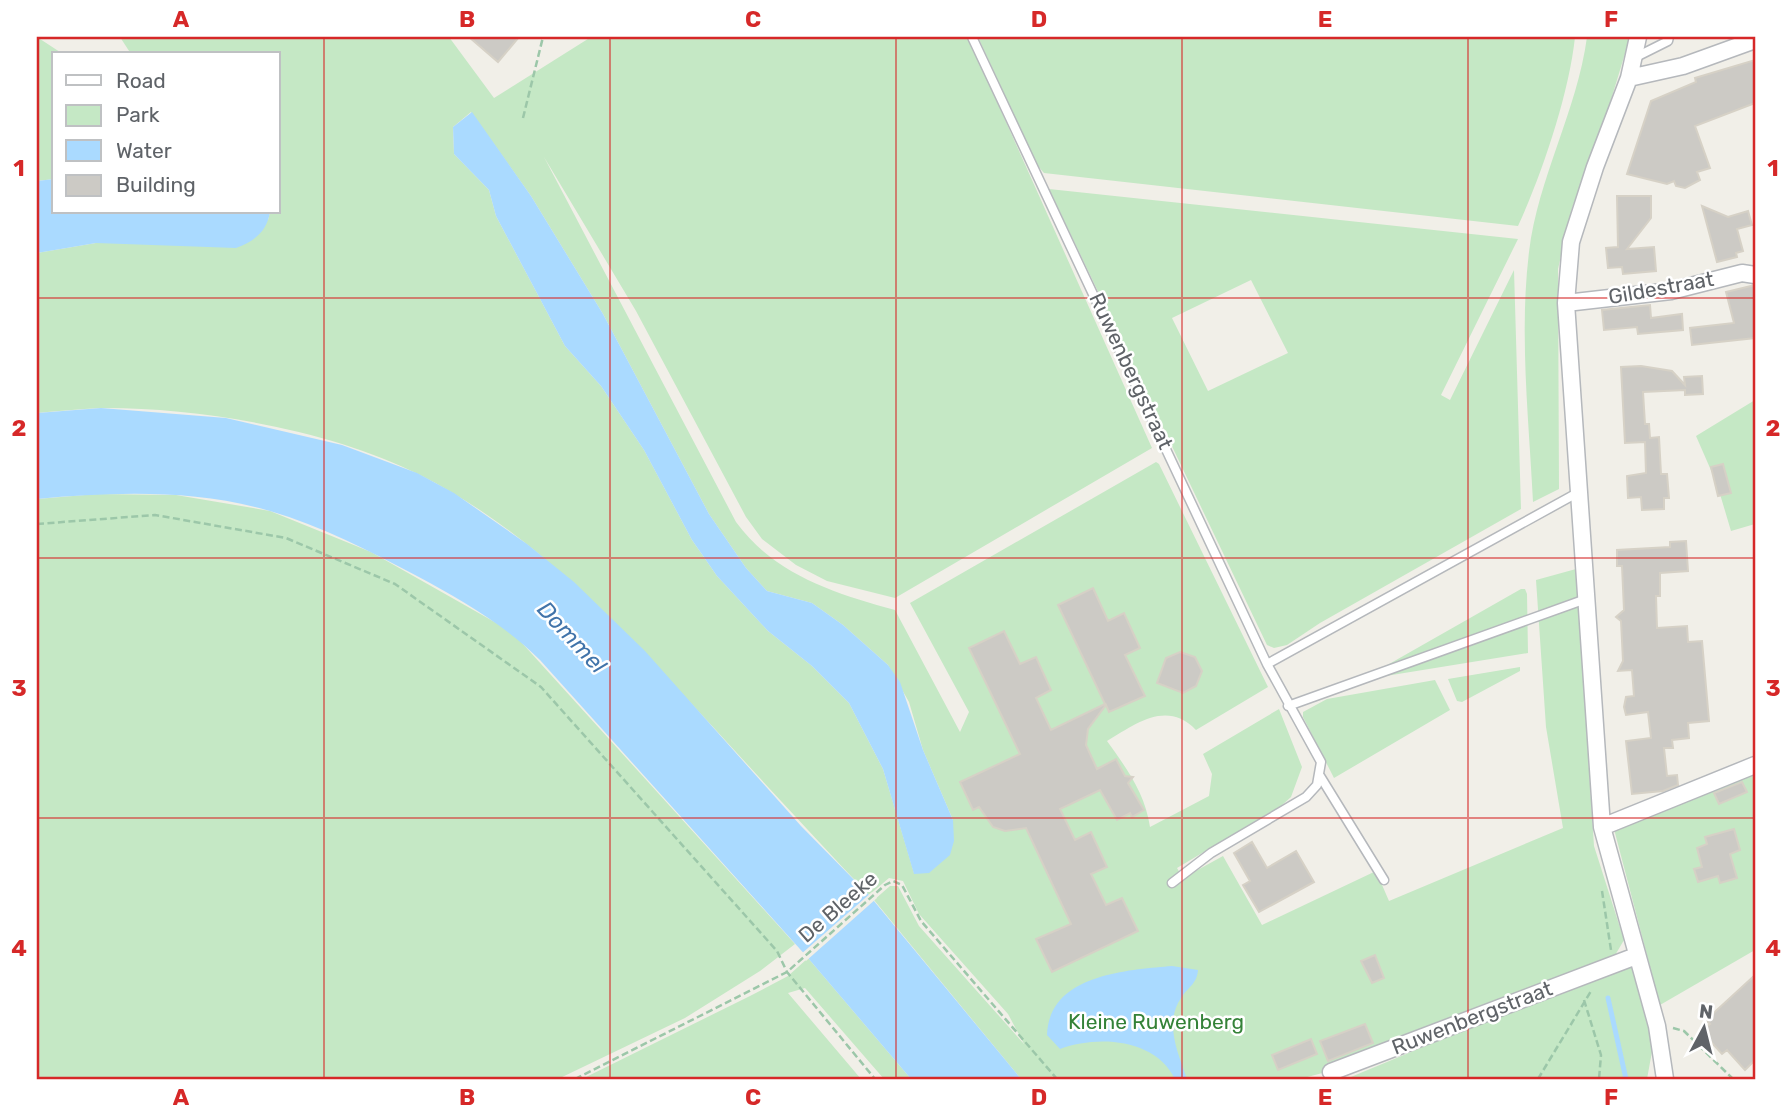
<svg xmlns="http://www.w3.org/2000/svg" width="1792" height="1116" viewBox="0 0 1792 1116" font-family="Rubik,sans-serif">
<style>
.green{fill:#c5e8c5;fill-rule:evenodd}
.water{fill:#aadaff}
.pier{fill:#f1efe8}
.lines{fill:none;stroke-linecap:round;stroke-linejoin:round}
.stream{stroke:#aadaff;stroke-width:5}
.building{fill:#cccac5;stroke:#d6d1c6;stroke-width:2}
.lane-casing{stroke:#b5b8bc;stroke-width:11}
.street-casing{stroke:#b5b8bc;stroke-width:19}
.path{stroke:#9cc7a9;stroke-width:2.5;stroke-dasharray:7 3.5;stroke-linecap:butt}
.lane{stroke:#fff;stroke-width:8}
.street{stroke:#fff;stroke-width:16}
.grid{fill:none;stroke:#d62828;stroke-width:2;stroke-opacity:0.55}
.labels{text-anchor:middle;stroke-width:5;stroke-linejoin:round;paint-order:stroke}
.street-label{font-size:21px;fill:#5f6368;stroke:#fff}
.park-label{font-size:21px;fill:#348238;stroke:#fff}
.water-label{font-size:23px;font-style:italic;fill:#4174aa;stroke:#fff}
.neatline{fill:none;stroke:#d62828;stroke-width:2.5}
.grid-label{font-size:23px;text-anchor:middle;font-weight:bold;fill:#d62828}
</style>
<rect width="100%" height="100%" fill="#f1efe8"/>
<path class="green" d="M 37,37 L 63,54 L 54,54 L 54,179 L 37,181 Z
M 120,37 L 449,37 L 494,98 L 591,37 L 968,37 L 1152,448 L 895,598 L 827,581 L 796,565 L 762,539 L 746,517 L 636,311 L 544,157 L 736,522 C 775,575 834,593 895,610 L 960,732 L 969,712 L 910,603 L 1156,462 L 1159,464 L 1268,687 L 1196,730 C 1167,700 1137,723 1107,741 C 1127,769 1145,793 1150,827 L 1209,796 L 1212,774 L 1203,754 L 1279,709 L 1302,767 L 1291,797 L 1281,806 L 1177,868 L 1183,878 L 1223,856 L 1262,925 L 1376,871 L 1389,901 L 1563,828 L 1546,727 L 1536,580 L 1576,569 L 1594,846 L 1624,940 L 1614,957 L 1356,1064 L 1300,1079 L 1021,1079 L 874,900 L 890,886 L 898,886 L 919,926 L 1024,1044 L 1008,1014 L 919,914 L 903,881 L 889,878 L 869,895 C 817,840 765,784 714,728 C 625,632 537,534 420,475 C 332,430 198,407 100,408 C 79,409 58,411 37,413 L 37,253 L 96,243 L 134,243 L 268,220 L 270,212 L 278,212 L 278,54 L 131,54 ZM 471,112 L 531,196 L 603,314 L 709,514 L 746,568 L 767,591 L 812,603 L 843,625 L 888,665 L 909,702 L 923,750 L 953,820 C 945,846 946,873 914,873 L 883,769 L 849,703 L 812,666 L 768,631 L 717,576 L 692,540 L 644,450 L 601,386 L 565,346 L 496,216 L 489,190 L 454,154 L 453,127 Z
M 978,37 L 1575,37 C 1569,94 1542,174 1518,226 L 1044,173 L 1037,165 Z
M 1587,37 L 1630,37 L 1597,146 L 1572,208 L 1558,269 L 1559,489 L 1533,502 C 1529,420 1519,334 1529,252 C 1538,178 1577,111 1587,37 Z
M 1049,189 L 1518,239 L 1441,395 L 1450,400 L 1514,270 L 1521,509 L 1320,623 L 1287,645 L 1274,648 L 1267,645 ZM 1251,280 L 1288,353 L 1208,391 L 1172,318 Z
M 1755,400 L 1755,524 L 1731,531 L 1717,484 L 1696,436 Z
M 97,494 L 176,495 L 270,511 L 371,552 L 512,632 L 795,944 L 760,971 L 685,1018 L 558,1079 L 37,1079 L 37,499 Z
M 1521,589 L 1525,589 L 1527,594 L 1528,653 L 1361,680 Z
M 1520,667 L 1520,671 L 1462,702 L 1457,701 L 1448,679 Z
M 1435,680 L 1450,710 L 1334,778 L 1303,717 L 1303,712 L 1327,699 Z
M 1755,769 L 1755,950 L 1660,1005 L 1614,829 Z
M 808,958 L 911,1079 L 884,1079 L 805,988 L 788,993 L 861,1079 L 582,1079 L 750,996 L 788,976 Z
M 1630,961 L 1653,1046 L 1647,1079 L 1346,1079 Z"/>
<path class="water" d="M 472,112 L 531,196 L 603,314 L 709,514 L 746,568 L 767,591 L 812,603 L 843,625 L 888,665 L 900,682 L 923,750 L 953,820 L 954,841 L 950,855 L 929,873 L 914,874 L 883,769 L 849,703 L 812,666 L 768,631 L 717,576 L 692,540 L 644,450 L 601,386 L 565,346 L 496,216 L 489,190 L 454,154 L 453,127 Z
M 54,179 L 54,212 L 270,212 C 267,231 255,241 236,248 L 96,243 L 37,253 L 37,181 Z
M 101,408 L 226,418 L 342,445 L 417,473 L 454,493 L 527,544 L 574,582 L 645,651 L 801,826 L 869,895 L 1021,1079 L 911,1079 L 808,958 L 540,660 C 504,624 461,600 417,576 C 370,551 321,526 270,511 C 194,489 114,492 37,499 L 37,413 Z
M 1172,966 L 1198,970 C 1197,984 1188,987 1181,998 C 1164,1023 1178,1053 1187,1079 L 1175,1079 C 1155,1038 1097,1035 1060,1049 L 1047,1035 C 1049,974 1128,970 1172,966 Z"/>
<path class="pier" d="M 872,892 L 877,898 L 806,961 L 800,955 Z"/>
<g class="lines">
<path class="stream" d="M 1608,998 L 1626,1079"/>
</g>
<path class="building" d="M 469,37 L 519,37 L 498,62 Z
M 1755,60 L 1755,103 L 1695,126 L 1710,168 L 1697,172 L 1700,180 L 1685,188 L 1676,186 L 1674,181 L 1667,184 L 1627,174 L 1651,101 L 1696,82 L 1695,78 Z
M 1617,196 L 1651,196 L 1651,218 L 1627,249 L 1654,247 L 1656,271 L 1623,274 L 1622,267 L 1608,268 L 1606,248 L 1618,247 Z
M 1702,206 L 1728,217 L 1748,211 L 1752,225 L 1737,229 L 1743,251 L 1736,253 L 1737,257 L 1717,262 Z
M 1755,285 L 1755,338 L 1692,345 L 1690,328 L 1734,323 L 1726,292 Z
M 1650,305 L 1651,318 L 1682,314 L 1683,330 L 1638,334 L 1637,327 L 1604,330 L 1602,310 Z
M 1641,366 L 1672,371 L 1685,385 L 1684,377 L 1702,376 L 1703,394 L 1685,395 L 1685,390 L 1643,392 L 1645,424 L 1649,424 L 1650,438 L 1659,437 L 1661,474 L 1667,474 L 1669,498 L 1664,498 L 1664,509 L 1642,510 L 1641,497 L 1628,498 L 1627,476 L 1646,473 L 1645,442 L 1625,443 L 1621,367 Z
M 1723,464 L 1731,493 L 1718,496 L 1711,467 Z
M 1686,541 L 1688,571 L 1660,573 L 1660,596 L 1656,596 L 1657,628 L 1687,626 L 1688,642 L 1702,641 L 1709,721 L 1688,723 L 1689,738 L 1672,740 L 1673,748 L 1664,748 L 1667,776 L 1677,775 L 1678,785 L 1663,791 L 1632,794 L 1626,741 L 1651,738 L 1648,712 L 1626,715 L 1624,707 L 1626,697 L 1634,696 L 1632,670 L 1618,671 L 1623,661 L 1621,621 L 1616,617 L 1624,610 L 1622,566 L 1617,566 L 1617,550 L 1670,547 L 1670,542 Z
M 1093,588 L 1108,621 L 1124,613 L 1140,648 L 1125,655 L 1145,696 L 1109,712 L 1106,705 L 1088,729 L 1086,745 L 1097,769 L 1116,759 L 1125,776 L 1133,777 L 1128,783 L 1144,810 L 1132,817 L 1130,813 L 1117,820 L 1100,790 L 1060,809 L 1075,840 L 1091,832 L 1107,867 L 1091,874 L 1106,905 L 1122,898 L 1138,931 L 1052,972 L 1036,939 L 1071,924 L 1026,828 L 1005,831 L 993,827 L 979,807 L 973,810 L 960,782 L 1020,754 L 969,648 L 1004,631 L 1020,664 L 1036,657 L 1051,690 L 1036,698 L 1051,730 L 1105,704 L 1058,605 Z
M 1180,652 L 1195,657 L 1202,671 L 1196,686 L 1183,693 L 1157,683 L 1166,658 Z
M 1742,782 L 1747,792 L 1719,804 L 1714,793 Z
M 1734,829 L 1740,850 L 1730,854 L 1737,878 L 1720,883 L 1718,876 L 1698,882 L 1694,869 L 1702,867 L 1697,848 L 1707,844 L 1705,837 Z
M 1252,842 L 1267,868 L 1296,851 L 1314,882 L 1259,912 L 1243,885 L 1250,881 L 1234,853 Z
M 1375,955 L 1384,978 L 1372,983 L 1361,961 Z
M 1755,975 L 1755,1060 L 1745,1070 L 1727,1050 L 1722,1054 L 1701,1031 L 1710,1024 L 1706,1020 Z
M 1365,1024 L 1373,1043 L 1328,1061 L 1320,1041 Z
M 1311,1039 L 1317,1054 L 1278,1070 L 1272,1055 Z"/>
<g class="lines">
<g class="lane-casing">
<path id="lane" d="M 972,37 L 1267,664 L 1321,762 L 1317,785 L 1306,797 L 1211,853 L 1172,883
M 1634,58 L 1668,41 L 1669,37
M 1267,664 L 1579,492
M 1288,706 L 1586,599
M 1320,776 L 1384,880"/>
</g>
<g class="street-casing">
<path id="street" d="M 1638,37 L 1629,78 L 1595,167 L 1571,242 L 1566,303 L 1602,827 L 1657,1026 L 1665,1079
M 1629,78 L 1683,66 L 1755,40
M 1566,303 L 1671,291 L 1742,273 L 1755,275
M 1602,827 L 1755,765
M 1331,1072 L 1636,956"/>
</g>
<path class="path" d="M 523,118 L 543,37
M 37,524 L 155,515 L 286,538 L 395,584 L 541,687 L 777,951 L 787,972 L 875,1079
M 1602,891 L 1611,950
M 1584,1000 L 1601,1055 L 1599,1079
M 1673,1028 L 1684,1031 L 1733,1079
M 575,1079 L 787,972 L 885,885 L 893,881 L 902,885 L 921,921 L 1057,1079
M 1538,1079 L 1591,991"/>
<use href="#lane" class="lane"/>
<use href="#street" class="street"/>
</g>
<path class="grid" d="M 324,37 L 324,1079M 610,37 L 610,1079M 896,37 L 896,1079M 1182,37 L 1182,1079M 1468,37 L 1468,1079M 37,298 L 1755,298M 37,558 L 1755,558M 37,818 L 1755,818"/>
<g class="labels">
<g class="street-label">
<text transform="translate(1661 288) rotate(-10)" y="7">Gildestraat</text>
<text transform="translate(1131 371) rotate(65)" y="7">Ruwenbergstraat</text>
<text transform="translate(838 907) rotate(-41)" y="7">De Bleeke</text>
<text transform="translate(1472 1018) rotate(-21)" y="7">Ruwenbergstraat</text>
</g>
<g class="park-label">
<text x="1156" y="1029">Kleine Ruwenberg</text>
</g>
<g class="water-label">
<text transform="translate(572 637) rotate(47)" y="8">Dommel</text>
</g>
</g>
<rect width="1792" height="1116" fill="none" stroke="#ffffff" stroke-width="77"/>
<rect x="52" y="52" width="228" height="161" fill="#ffffff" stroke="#bfc1c3" stroke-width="2"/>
<rect x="66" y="75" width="35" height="10" fill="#ffffff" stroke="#bfc1c3" stroke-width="2"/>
<text x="116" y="88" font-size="21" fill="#5f6368">Road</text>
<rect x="66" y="105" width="35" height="21" fill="#c5e8c5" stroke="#bfc1c3" stroke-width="2"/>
<text x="116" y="122" font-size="21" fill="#5f6368">Park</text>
<rect x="66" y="140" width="35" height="21" fill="#aadaff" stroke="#bfc1c3" stroke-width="2"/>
<text x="116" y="158" font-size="21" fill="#5f6368">Water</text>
<rect x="66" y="175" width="35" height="21" fill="#cccac5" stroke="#bfc1c3" stroke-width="2"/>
<text x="116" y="192" font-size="21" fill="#5f6368">Building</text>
<g transform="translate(1704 1028) rotate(7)" stroke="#ffffff" stroke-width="5" paint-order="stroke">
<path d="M0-5L12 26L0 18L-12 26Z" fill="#5f6368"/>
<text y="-10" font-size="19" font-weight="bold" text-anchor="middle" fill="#5f6368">N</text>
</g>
<rect x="38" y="38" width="1716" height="1040" class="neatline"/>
<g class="grid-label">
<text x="181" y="27">A</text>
<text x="467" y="27">B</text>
<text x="753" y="27">C</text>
<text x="1039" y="27">D</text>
<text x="1325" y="27">E</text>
<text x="1611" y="27">F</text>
<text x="19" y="176">1</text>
<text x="1773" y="176">1</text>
<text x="19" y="436">2</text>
<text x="1773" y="436">2</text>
<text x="19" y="696">3</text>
<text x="1773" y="696">3</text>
<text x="19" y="956">4</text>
<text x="1773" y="956">4</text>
<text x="181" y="1105">A</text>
<text x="467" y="1105">B</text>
<text x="753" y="1105">C</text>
<text x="1039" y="1105">D</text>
<text x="1325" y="1105">E</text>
<text x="1611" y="1105">F</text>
</g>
</svg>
